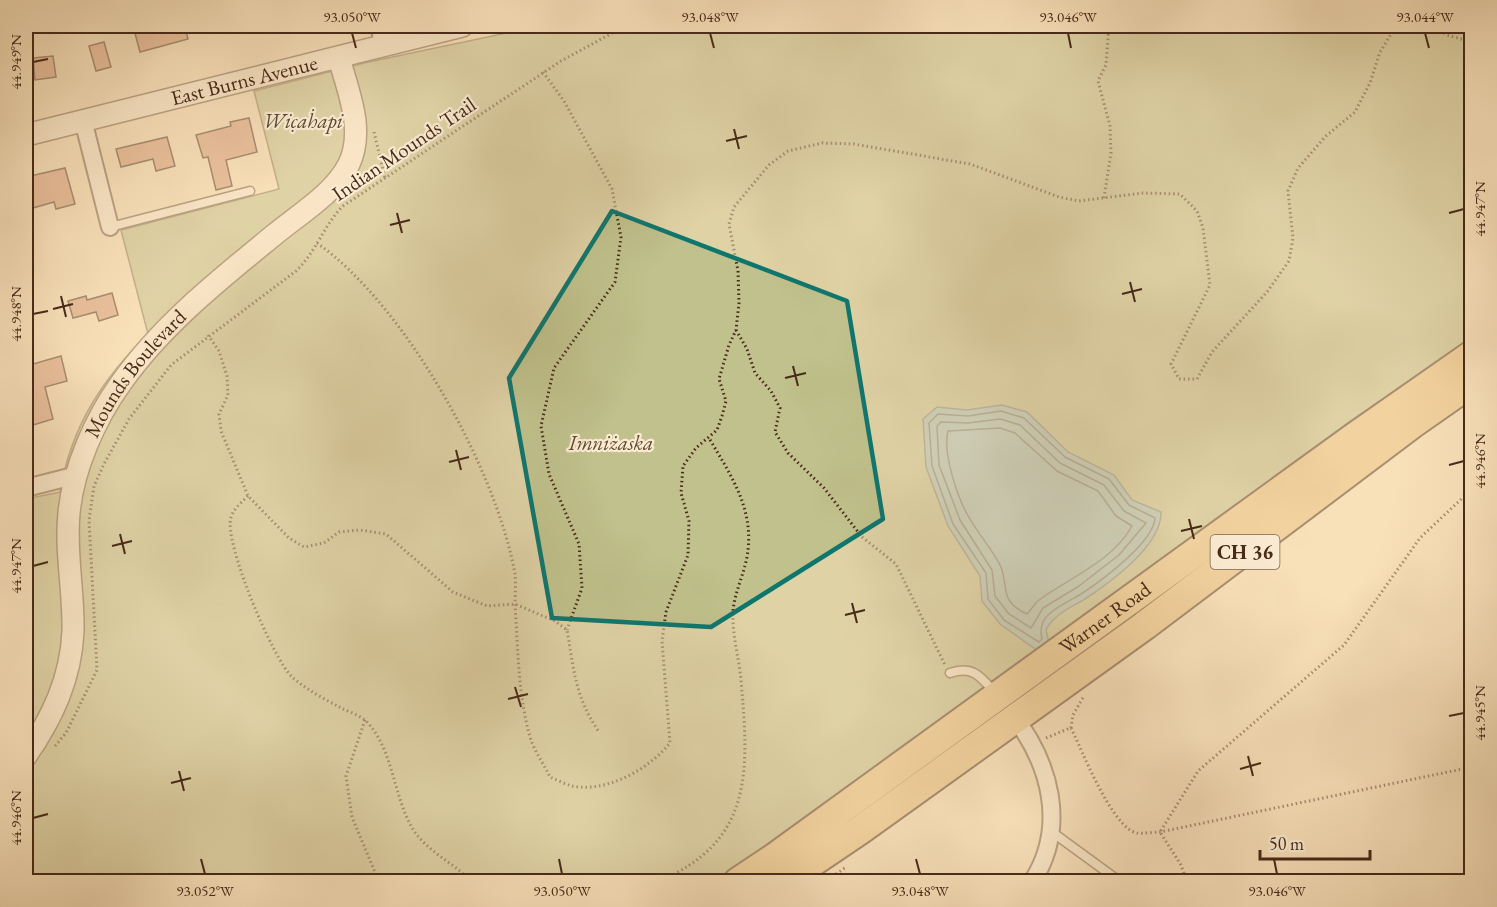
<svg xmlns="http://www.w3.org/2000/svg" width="1497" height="907" viewBox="0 0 1497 907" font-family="'EB Garamond',serif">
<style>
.green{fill:#c0c18c;stroke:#847652;stroke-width:1.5}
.water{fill:#9ebcb5;stroke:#7b8277;stroke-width:1.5}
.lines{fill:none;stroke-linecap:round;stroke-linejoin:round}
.shore{stroke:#727367;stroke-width:1.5}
.building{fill:#d99c7a;stroke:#472a19;stroke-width:1.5}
.service-casing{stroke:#735841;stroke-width:11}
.minor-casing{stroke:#735841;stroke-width:20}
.tertiary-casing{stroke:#735841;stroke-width:24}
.trunk-casing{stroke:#472a19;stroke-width:32}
.path{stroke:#472a19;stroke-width:3;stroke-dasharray:1.5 3;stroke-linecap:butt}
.service{stroke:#faebd2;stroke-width:8}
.minor{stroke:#faebd2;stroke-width:16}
.tertiary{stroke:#faebd2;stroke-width:21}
.trunk{stroke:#ecc07c;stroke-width:28}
.marked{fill:none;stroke:#0f766e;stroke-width:4.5;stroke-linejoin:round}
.ticks{fill:none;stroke:#472a19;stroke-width:2}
.labels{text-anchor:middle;stroke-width:4.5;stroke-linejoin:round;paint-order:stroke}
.shield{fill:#faebd2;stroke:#7d6450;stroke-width:1.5}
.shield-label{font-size:20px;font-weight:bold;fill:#472a19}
.street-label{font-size:21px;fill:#472a19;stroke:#faebd2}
.park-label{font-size:21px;font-style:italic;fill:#5f4830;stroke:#faebd2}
.neatline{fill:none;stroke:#472a19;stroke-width:2}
.ticks-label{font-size:15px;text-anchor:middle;fill:#472a19}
</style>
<rect width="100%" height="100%" fill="#f8e0b9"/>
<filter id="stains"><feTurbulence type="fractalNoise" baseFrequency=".00333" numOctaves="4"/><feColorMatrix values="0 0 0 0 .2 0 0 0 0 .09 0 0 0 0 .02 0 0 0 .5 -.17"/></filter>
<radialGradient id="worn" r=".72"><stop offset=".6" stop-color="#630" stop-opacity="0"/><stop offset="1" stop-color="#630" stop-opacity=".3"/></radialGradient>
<path class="green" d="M 540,26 L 1471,26 L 1471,345 L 769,852 L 720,881 L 26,882 L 26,499 L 60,492 C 71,427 102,379 148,334 L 121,230 L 279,189 L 254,91 L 364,63 Z"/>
<path class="water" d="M 1002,405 L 1027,412 L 1068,452 L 1114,475 L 1132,500 L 1161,512 C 1162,545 1111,582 1085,599 C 1070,608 1054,614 1046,630 L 1049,643 L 1038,651 L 1000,624 L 982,601 L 980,576 L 948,526 L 926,467 L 923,419 L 937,407 L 967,410 Z"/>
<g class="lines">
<path class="shore" d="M 1001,411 L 1024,418 L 1065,457 L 1109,479 L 1129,505 L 1155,518 C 1154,542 1101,581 1081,594 C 1071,600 1058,606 1049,614 C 1041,621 1040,630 1042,639 L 1039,642 L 1004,620 L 988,599 L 986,573 L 953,524 L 932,466 L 929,423 L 938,414 L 968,416 Z
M 1000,419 L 1020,425 L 1060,463 L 1104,485 L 1124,511 L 1146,523 L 1119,555 L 1079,586 L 1043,608 L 1031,628 L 1009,614 L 995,596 L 992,570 L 960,520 L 939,465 L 937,426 L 941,422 L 968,423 Z
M 1000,428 L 1015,433 L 1057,471 L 1098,491 L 1116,516 L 1132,526 C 1113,561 1069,578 1039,600 C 1034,604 1031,610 1027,614 C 997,600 1010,586 1000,565 C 992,549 979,535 970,519 C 958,500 942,452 948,431 Z"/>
</g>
<path class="building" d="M 133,26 L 185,26 L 188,39 L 140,52 Z
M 104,42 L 111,67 L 96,71 L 89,46 Z
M 53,56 L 56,77 L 35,80 L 33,58 Z
M 249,118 L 257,152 L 226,160 L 232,186 L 216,190 L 208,157 L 203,158 L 196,135 L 231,126 L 230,122 Z
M 167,137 L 175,166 L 156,171 L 153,159 L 121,167 L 116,149 Z
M 65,168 L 75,204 L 56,209 L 54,202 L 26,210 L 26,177 Z
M 112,293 L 118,315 L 99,321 L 96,312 L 73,318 L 68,301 L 86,296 L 87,300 Z
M 61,356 L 67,381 L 45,387 L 53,419 L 33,425 L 26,397 L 26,366 Z"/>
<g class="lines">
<g class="service-casing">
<path id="service" d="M 110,227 L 250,191
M 950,673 C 973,665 981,677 995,693
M 1052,832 L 1115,878 L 1125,882"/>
</g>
<g class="minor-casing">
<path id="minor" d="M 379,26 L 384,46
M 83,120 L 110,227
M 26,488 L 77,475
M 1012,714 C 1050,763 1068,826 1032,882"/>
</g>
<g class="tertiary-casing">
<g id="tertiary">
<path id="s1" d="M 26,135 L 462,26"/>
<path id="s2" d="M 26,756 C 52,718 71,679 73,631 C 74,592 65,552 69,513 C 73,469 95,419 121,383 C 162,325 219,280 274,235 C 299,214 334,194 349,164 C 365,130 348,91 339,58"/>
</g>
</g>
<g class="trunk-casing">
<g id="trunk">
<path id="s3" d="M 738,882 L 774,858 L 1356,436 L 1472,355"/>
<path d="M 783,882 L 860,830 L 1144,626 L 1412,424 L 1472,382"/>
</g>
</g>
<path class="path" d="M 1432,26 L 1447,35 L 1472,42
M 543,72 L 564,101 L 612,189 L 621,237 L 615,282 L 554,368 L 541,426 L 549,474 L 579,544 L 582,588 L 567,630
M 374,132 L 385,178
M 1104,198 L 1111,153 L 1110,126 L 1098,81 L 1106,65 L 1109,26
M 317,243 C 405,305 496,468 515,574 C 516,584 515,595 515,605 C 518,648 518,695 530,737 C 534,751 544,764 550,777 C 557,780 565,784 572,786 C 607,793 649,769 670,743 L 662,641 L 666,612 L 688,555 L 689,521 L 681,493 L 683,466 L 696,448 L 717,430 L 722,416 L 726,401 L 719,379 L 729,345 L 736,330 L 739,303 L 738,271 L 729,224 L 734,207 L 769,165 L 788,151 L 822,143 L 854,144 L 970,164 L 1059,197 L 1079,201 L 1143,193 L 1180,194 L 1197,211 L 1203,228 L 1210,285 L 1171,364 L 1179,379 L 1197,379 L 1212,352 L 1267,292 L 1289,261 L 1293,238 L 1288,191 L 1298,168 L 1326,136 L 1355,112 L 1370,83 L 1380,52 L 1396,26
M 736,330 L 747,349 L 755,373 L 771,391 L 780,408 L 775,432 L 788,453 L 824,488 L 862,537 L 896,564 L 945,665
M 208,335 L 219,351 L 227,376 L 228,395 L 219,414 L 221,431 L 248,496 L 289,538 L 304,547 L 324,543 L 339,532 L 360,530 L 386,534 L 453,592 L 487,606 L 515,604 L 555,621 L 567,630 C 574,670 575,697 599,732
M 248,496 C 242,502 234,508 231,517 C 223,541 273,659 292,677 C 307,690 326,700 343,709 C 350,712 361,716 367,722 C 393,750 393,793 411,826 C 425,851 453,862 472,882
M 365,720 L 346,776 L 352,817 L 379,882
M 1071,728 L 1073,715 L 1084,696
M 1071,728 C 1082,750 1112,828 1137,833 C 1144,834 1153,832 1160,832 L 1472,767
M 1046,738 L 1070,728
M 55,746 L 66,733 L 97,670 L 89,520 L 94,486 L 104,464 L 129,419 L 171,365 L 296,271 C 316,252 324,225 343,206 L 561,61 L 625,26
M 26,780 L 33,772
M 657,882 C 754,842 749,771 741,680 C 739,658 732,635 733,612 C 734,592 746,571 748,550 C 753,507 730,474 709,438
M 825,882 L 846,867
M 1187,882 L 1181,865 L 1160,832 L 1198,771 L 1344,645 L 1420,538 L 1472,489"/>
<use href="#service" class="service"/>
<use href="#minor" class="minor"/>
<use href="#tertiary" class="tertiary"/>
<use href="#trunk" class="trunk"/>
</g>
<path d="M0 0H1497V907H0ZM 612,211 L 847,301 L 883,519 L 711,627 L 552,618 L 509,378 Z" fill="#f8e0b9" fill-opacity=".55" fill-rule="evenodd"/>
<path class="marked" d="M 612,211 L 847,301 L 883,519 L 711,627 L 552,618 L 509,378 Z"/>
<path class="ticks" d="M 352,33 L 356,48M 710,33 L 714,48M 1068,33 L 1071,48M 1425,33 L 1429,48M 33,62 L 48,59M 734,129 L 739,149M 726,141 L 747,136M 397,213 L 402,233M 1449,213 L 1464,209M 390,225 L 410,220M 1130,282 L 1135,302M 1122,294 L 1142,289M 61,296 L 66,317M 53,309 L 73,304M 33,314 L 48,311M 793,366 L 798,386M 785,378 L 806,373M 456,450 L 461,470M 449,462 L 469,457M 1449,465 L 1464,461M 1189,519 L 1194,539M 1181,531 L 1202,526M 120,534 L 125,554M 112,546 L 132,541M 33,566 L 48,562M 852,603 L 857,623M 845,615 L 865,610M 515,687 L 521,707M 508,699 L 528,694M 1449,716 L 1464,713M 1248,756 L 1253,776M 1240,769 L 1261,763M 179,771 L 184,791M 171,783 L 191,778M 33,818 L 48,814M 201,859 L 205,874M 559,859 L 562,874M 916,859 L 920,874M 1274,859 L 1277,874"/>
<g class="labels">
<rect class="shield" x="1210.5" y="535" width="69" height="34" rx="4.5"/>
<g class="shield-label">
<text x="1245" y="559">CH 36</text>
</g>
<g class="street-label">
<text dy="7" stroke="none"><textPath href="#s1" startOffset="225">East Burns Avenue</textPath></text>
<text transform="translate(404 149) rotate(-34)" y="7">Indian Mounds Trail</text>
<text dy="7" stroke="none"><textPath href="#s2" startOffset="411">Mounds Boulevard</textPath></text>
<text dy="7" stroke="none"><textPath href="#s3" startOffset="452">Warner Road</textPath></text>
</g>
<g class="park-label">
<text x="303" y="128">Wic̣aḣapi</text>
<text x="611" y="450">Imniżaska</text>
</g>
</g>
<rect width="1497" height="907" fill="none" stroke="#f8e0b9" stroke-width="66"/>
<path d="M1260 850v9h110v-9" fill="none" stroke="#472a19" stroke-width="3"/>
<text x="1269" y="850" font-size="18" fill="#472a19" stroke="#faebd2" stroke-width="4.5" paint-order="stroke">50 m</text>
<rect x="33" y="33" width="1431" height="841" class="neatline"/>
<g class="ticks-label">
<text x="352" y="22">93.050°W</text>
<text x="710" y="22">93.048°W</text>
<text x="1068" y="22">93.046°W</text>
<text x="1425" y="22">93.044°W</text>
<text transform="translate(16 62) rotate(-90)" y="5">44.949°N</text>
<text transform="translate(1480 209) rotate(-90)" y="5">44.947°N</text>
<text transform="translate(16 314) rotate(-90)" y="5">44.948°N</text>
<text transform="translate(1480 461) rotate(-90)" y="5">44.946°N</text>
<text transform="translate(16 566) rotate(-90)" y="5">44.947°N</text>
<text transform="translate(1480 713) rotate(-90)" y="5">44.945°N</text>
<text transform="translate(16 818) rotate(-90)" y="5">44.946°N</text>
<text x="205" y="896">93.052°W</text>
<text x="562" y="896">93.050°W</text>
<text x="920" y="896">93.048°W</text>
<text x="1277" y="896">93.046°W</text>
</g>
<rect width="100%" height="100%" filter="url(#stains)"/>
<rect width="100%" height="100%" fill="url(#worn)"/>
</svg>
